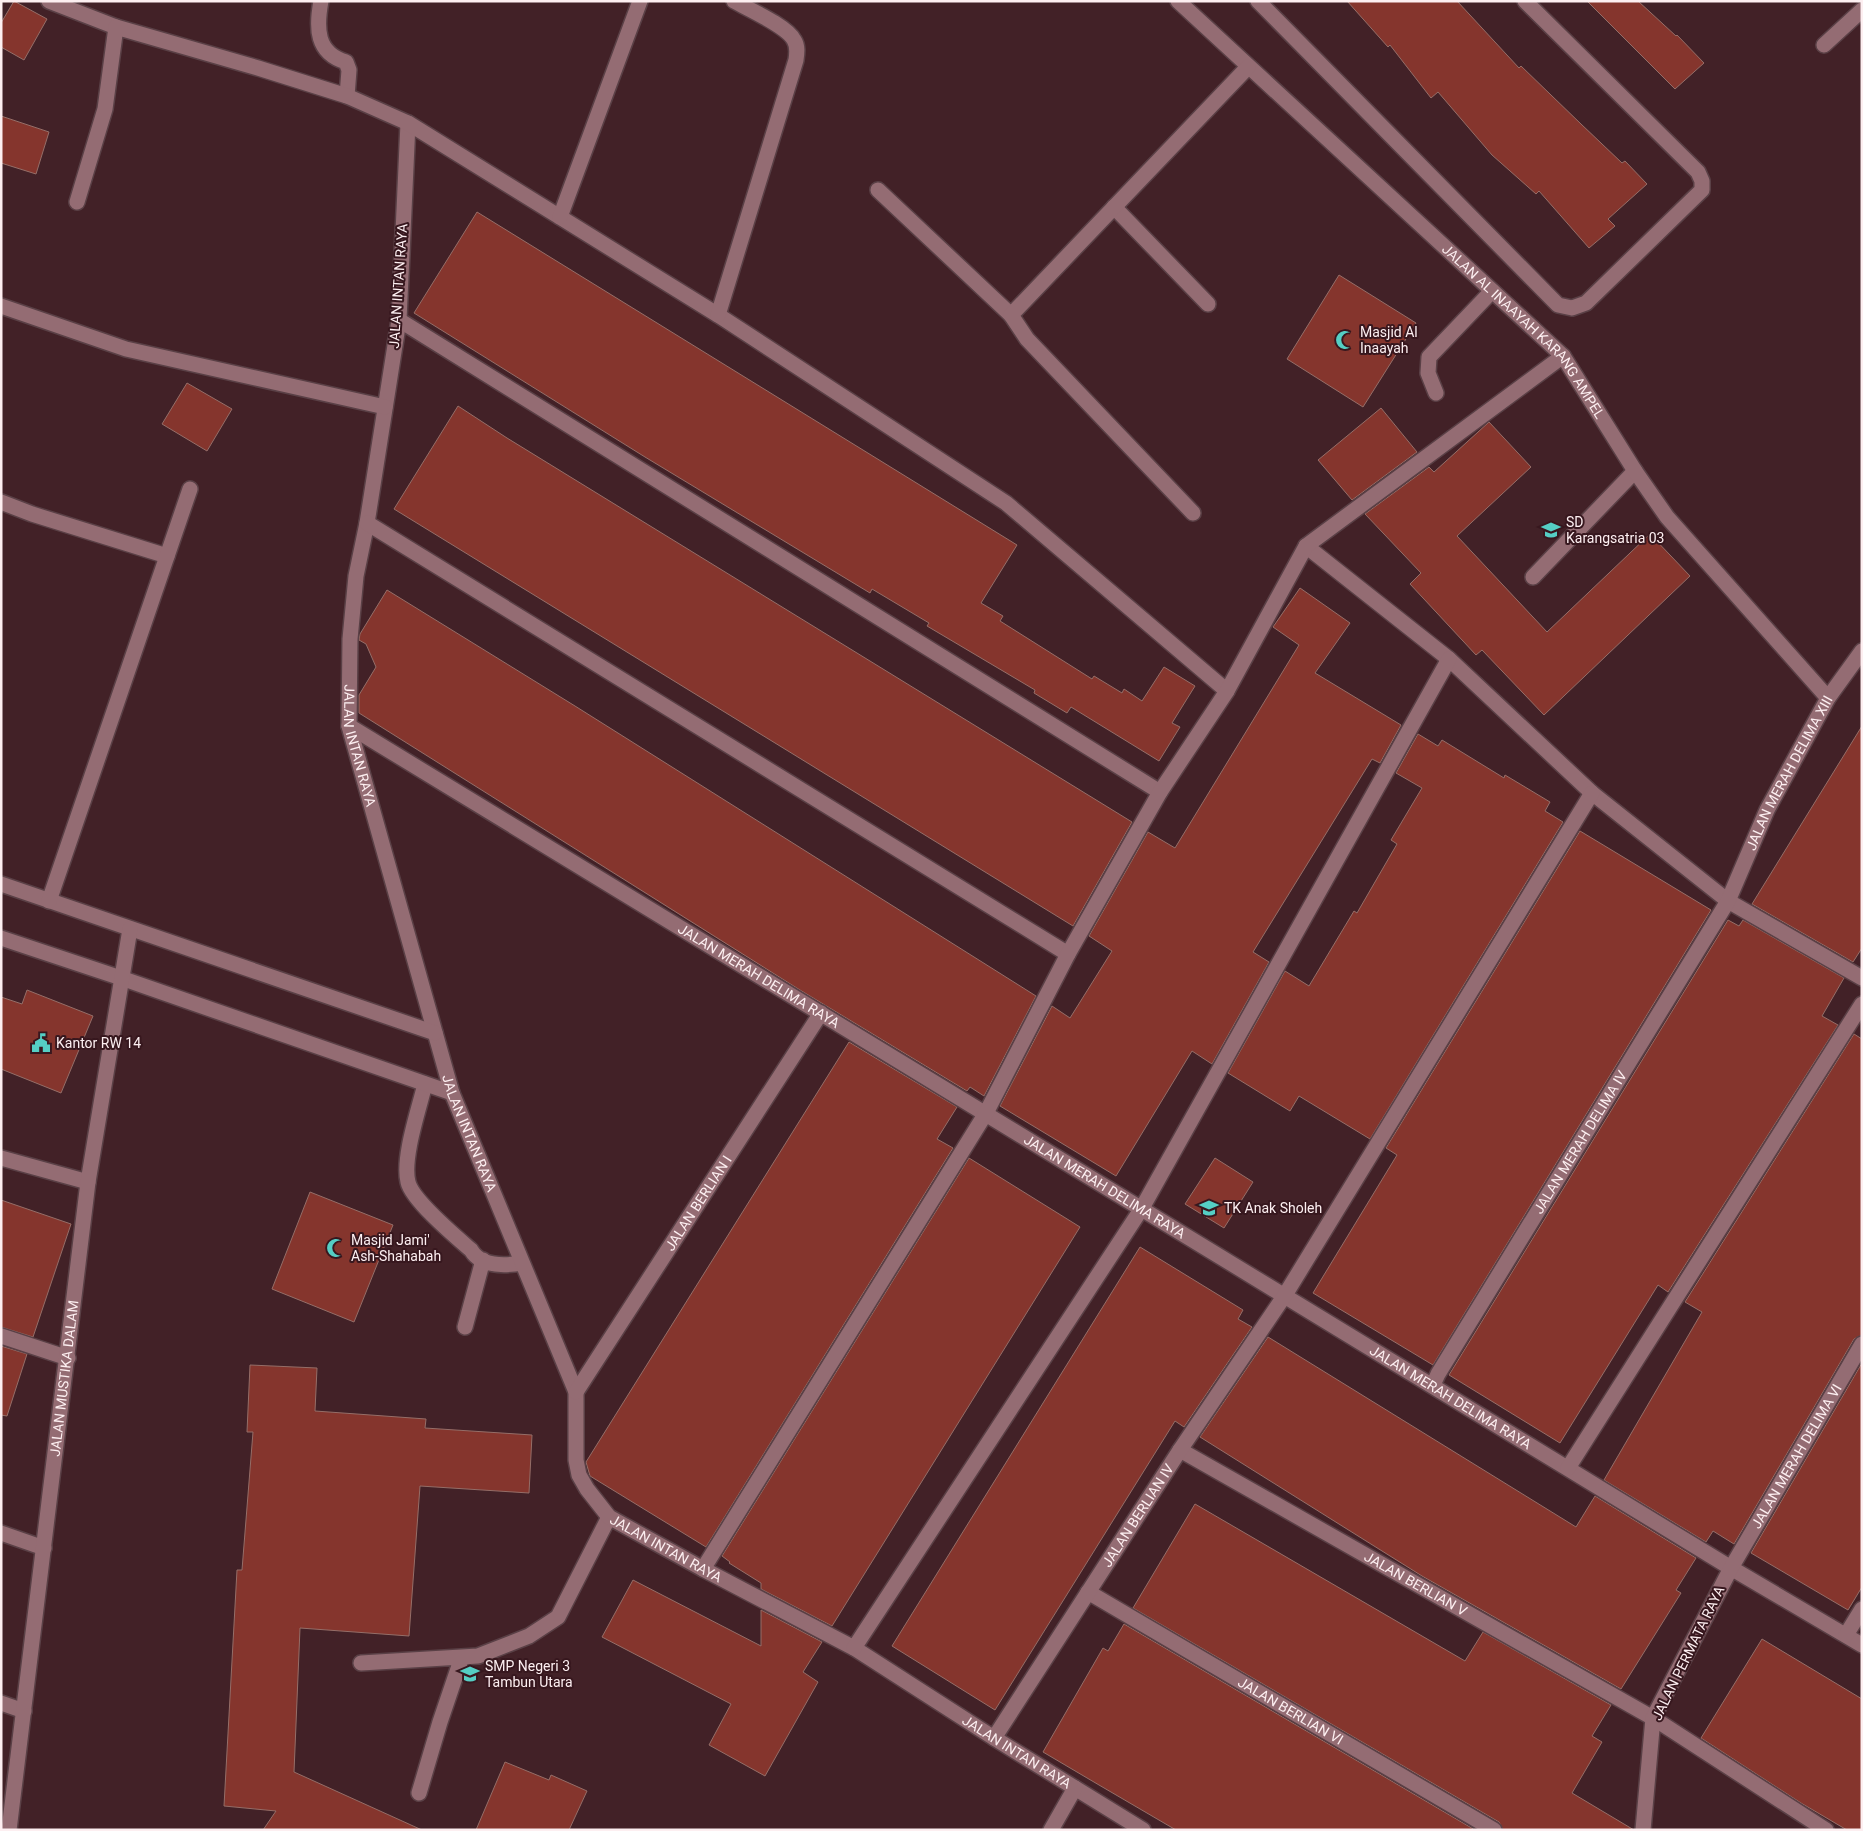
<svg xmlns="http://www.w3.org/2000/svg" width="1863" height="1831" viewBox="0 0 1863 1831" font-family="Roboto,sans-serif">
<style>
.building{fill:#85352d;stroke:#956e68}
.lines{fill:none;stroke-linecap:round;stroke-linejoin:round}
.lane-casing{stroke:#5a4046;stroke-width:18}
.street-casing{stroke:#5a4046;stroke-width:18}
.lane{stroke:#946c73;stroke-width:15}
.street{stroke:#946c73;stroke-width:15}
.labels{text-anchor:middle;stroke-width:4;stroke-linejoin:round;paint-order:stroke}
.street-label{font-size:14px;fill:#fdeff1;stroke:#37171e}
.poi-label{font-size:14px;fill:#fdeff1;stroke:#37171e;text-anchor:start}
</style>
<rect width="100%" height="100%" fill="#422127"/>
<path class="building" d="M 14,1 L 47,19 L 24,60 L 1,47 L 1,23 Z
M 1347,1 L 1457,1 L 1519,68 L 1521,66 L 1581,124 L 1622,163 L 1625,161 L 1647,184 L 1608,219 L 1615,226 L 1589,248 L 1539,191 L 1536,194 L 1492,155 L 1438,92 L 1431,98 L 1390,45 L 1388,47 Z
M 1587,1 L 1638,1 L 1676,36 L 1677,35 L 1704,63 L 1675,89 Z
M 1,116 L 49,132 L 36,174 L 1,163 Z
M 477,212 L 1017,545 L 981,603 L 1003,616 L 1000,621 L 1092,679 L 1094,676 L 1122,693 L 1124,689 L 1142,701 L 1164,667 L 1195,686 L 1172,723 L 1180,727 L 1159,761 L 1071,707 L 1067,713 L 1034,693 L 1035,690 L 927,626 L 929,623 L 872,589 L 870,593 L 645,457 L 414,313 Z
M 1339,275 L 1416,323 L 1363,407 L 1287,359 Z
M 187,383 L 232,409 L 207,451 L 162,424 Z
M 458,406 L 507,438 L 1132,822 L 1073,926 L 394,509 Z
M 1381,408 L 1417,452 L 1352,500 L 1318,460 Z
M 1489,422 L 1531,467 L 1457,536 L 1547,632 L 1650,534 L 1690,576 L 1544,715 L 1482,650 L 1476,655 L 1410,584 L 1421,573 L 1365,514 L 1429,467 L 1434,472 Z
M 1300,588 L 1350,623 L 1315,673 L 1401,725 L 1380,763 L 1372,759 L 1253,952 L 1269,962 L 1212,1064 L 1192,1051 L 1116,1176 L 1000,1106 L 1052,1006 L 1070,1018 L 1112,951 L 1089,936 L 1148,832 L 1175,848 L 1299,645 L 1273,627 Z
M 387,590 L 575,706 L 1036,996 L 984,1096 L 970,1087 L 967,1091 L 800,990 L 359,713 L 359,695 L 376,667 L 366,644 L 359,640 L 360,634 Z
M 1862,726 L 1862,948 L 1853,962 L 1752,904 Z
M 1418,734 L 1438,746 L 1442,740 L 1504,778 L 1505,775 L 1550,802 L 1545,811 L 1563,822 L 1370,1139 L 1299,1096 L 1290,1111 L 1228,1073 L 1285,971 L 1309,986 L 1354,911 L 1357,913 L 1397,844 L 1391,840 L 1422,788 L 1396,773 Z
M 1580,831 L 1711,910 L 1433,1365 L 1313,1293 L 1397,1155 L 1386,1148 Z
M 1728,920 L 1739,926 L 1743,920 L 1844,978 L 1822,1016 L 1838,1025 L 1668,1292 L 1658,1285 L 1560,1443 L 1449,1375 Z
M 27,990 L 93,1016 L 61,1093 L 1,1069 L 1,997 L 22,1004 Z
M 1854,1034 L 1862,1039 L 1862,1335 L 1854,1339 L 1734,1544 L 1713,1531 L 1706,1542 L 1604,1480 L 1702,1312 L 1685,1302 Z
M 849,1042 L 957,1107 L 937,1139 L 953,1148 L 706,1547 L 590,1476 L 586,1462 Z
M 969,1158 L 1080,1227 L 832,1626 L 761,1589 L 761,1583 L 729,1563 L 730,1562 L 722,1556 Z
M 1215,1158 L 1253,1182 L 1224,1228 L 1185,1204 Z
M 310,1192 L 393,1225 L 354,1322 L 272,1289 Z
M 1,1200 L 71,1224 L 33,1337 L 1,1327 Z
M 1140,1247 L 1243,1310 L 1238,1319 L 1252,1327 L 1184,1427 L 1175,1421 L 995,1710 L 892,1646 Z
M 1268,1337 L 1576,1527 L 1595,1496 L 1696,1558 L 1676,1590 L 1681,1593 L 1621,1689 L 1422,1576 L 1200,1437 Z
M 1,1346 L 27,1354 L 7,1416 L 1,1415 Z
M 1862,1363 L 1862,1587 L 1848,1610 L 1751,1553 Z
M 250,1365 L 317,1368 L 315,1411 L 426,1419 L 425,1428 L 532,1435 L 529,1493 L 420,1486 L 409,1636 L 300,1628 L 294,1772 L 422,1830 L 263,1830 L 276,1811 L 224,1806 L 237,1570 L 242,1570 L 253,1432 L 247,1432 Z
M 1195,1504 L 1465,1661 L 1483,1632 L 1611,1705 L 1592,1736 L 1602,1742 L 1572,1793 L 1634,1830 L 1503,1830 L 1499,1822 L 1133,1608 Z
M 633,1580 L 761,1646 L 761,1610 L 822,1642 L 803,1672 L 818,1682 L 765,1776 L 709,1745 L 731,1704 L 602,1637 Z
M 1124,1624 L 1475,1830 L 1176,1830 L 1099,1785 L 1043,1752 L 1103,1648 L 1108,1651 Z
M 1762,1639 L 1862,1699 L 1862,1830 L 1847,1830 L 1801,1803 L 1701,1738 Z
M 505,1762 L 549,1780 L 551,1775 L 587,1791 L 569,1830 L 476,1830 Z"/>
<g class="lines">
<g class="lane-casing">
<path id="lane" d="M 1436,393 L 1428,373 L 1429,357 L 1492,291
M 1533,577 L 1635,471
M 425,1084 C 419,1109 402,1158 408,1182 C 412,1200 456,1237 471,1250 C 481,1267 504,1266 522,1263
M 465,1327 L 483,1260
M 361,1663 L 478,1656 L 529,1636 L 558,1617 L 609,1517
M 419,1793 L 440,1722 L 462,1657"/>
</g>
<g class="street-casing">
<g id="street">
<path d="M 49,1 L 116,27"/>
<path d="M 321,1 C 316,28 316,53 346,62 L 349,70 L 347,96"/>
<path id="s1" d="M 1178,1 L 1563,356 L 1635,471 L 1667,517 L 1828,698"/>
<path d="M 1258,1 L 1558,305 L 1572,308 L 1586,303 L 1702,190 L 1702,181 L 1698,172 L 1525,1"/>
<path d="M 1824,45 L 1862,10"/>
<path id="s2" d="M 408,123 L 399,320 L 367,523 L 356,576 L 350,639 L 349,726 L 452,1093 L 576,1392 L 576,1460 L 579,1475 L 587,1489 L 609,1517 L 703,1569 L 854,1648 L 994,1738 L 1143,1830"/>
<path d="M 878,190 L 1011,315"/>
<path d="M 77,202 L 105,109 L 116,27 L 258,68 L 347,96 L 408,123 L 718,315 L 1006,503 L 1227,691"/>
<path d="M 1114,207 L 1208,304"/>
<path d="M 560,217 L 640,1"/>
<path d="M 1,306 L 126,349 L 385,407"/>
<path d="M 718,315 L 796,60 C 797,53 798,46 794,40 C 787,26 748,9 734,1"/>
<path d="M 399,320 L 1160,792"/>
<path d="M 1,502 L 32,514 L 167,556"/>
<path d="M 1193,513 L 1027,339 L 1011,315 L 1248,67"/>
<path d="M 367,523 L 1068,954"/>
<path d="M 1306,546 L 1449,659 L 1592,793 L 1728,901 L 1862,978"/>
<path id="s3" d="M 349,726 L 1731,1568 L 1862,1645"/>
<path d="M 1,884 L 435,1033"/>
<path d="M 49,901 L 190,489"/>
<path d="M 1,938 L 121,978 L 452,1093"/>
<path d="M 1,1158 L 88,1182"/>
<path d="M 1,1336 L 68,1358"/>
<path id="s4" d="M 1433,1385 L 1438,1374 L 1728,901 L 1767,810 L 1828,698 L 1862,651"/>
<path id="s5" d="M 576,1392 L 821,1013"/>
<path id="s6" d="M 1180,1450 L 1653,1718 L 1826,1830"/>
<path d="M 1568,1468 L 1862,1004"/>
<path d="M 1,1533 L 44,1548"/>
<path d="M 703,1569 L 986,1113 L 1068,954 L 1160,792 L 1227,691 L 1306,546 L 1563,356"/>
<path id="s7" d="M 1088,1592 L 1494,1830"/>
<path d="M 1846,1635 L 1862,1609"/>
<path d="M 854,1648 L 1142,1208 L 1449,659"/>
<path d="M 1,1703 L 24,1711"/>
<path id="s8" d="M 994,1738 L 1180,1450 L 1285,1295 L 1592,793"/>
<path id="s9" d="M 9,1830 L 88,1182 L 130,929"/>
<path d="M 1051,1830 L 1075,1788"/>
<path id="s10" d="M 1643,1830 L 1653,1718 L 1731,1568 L 1862,1344"/>
</g>
</g>
<use href="#lane" class="lane"/>
<use href="#street" class="street"/>
</g>
<defs>
<g id="mosque-bare" transform="scale(1.5)"><path d="M3.5-4.9A6 6 0 1 0 3.5 4.9A5 5 0 1 1 3.5-4.9Z" fill="#55cec4" stroke="#37171e" stroke-width="2.5" paint-order="stroke"/></g>
<g id="school-bare" transform="scale(1.5)"><path d="M0-5L7-2L0 1L-7-2ZM-4 1L0 2.5L4 1V4Q0 6-4 4Z" fill="#55cec4" stroke="#37171e" stroke-width="2.5" paint-order="stroke"/></g>
<g id="civic-bare" transform="scale(1.5)"><path d="M-.6-6.5H3V-4.5H.6V-3L4-1V1h2V6H-6V1h2V-1L-.6-3ZM-1.2 2.5V6h2.4V2.5Z" fill="#55cec4" stroke="#37171e" stroke-width="2.5" paint-order="stroke"/></g>
</defs>
<g fill-rule="evenodd">
<use href="#mosque-bare" x="1345" y="340"/>
<use href="#school-bare" x="1551" y="530"/>
<use href="#civic-bare" x="41" y="1043"/>
<use href="#school-bare" x="1209" y="1208"/>
<use href="#mosque-bare" x="336" y="1248"/>
<use href="#school-bare" x="470" y="1674"/>
</g>
<g class="labels">
<g class="street-label">
<text transform="translate(398 286) rotate(-86)" y="5">JALAN INTAN RAYA</text>
<text dy="5" stroke="none"><textPath href="#s1" startOffset="479">JALAN AL INAAYAH KARANG AMPEL</textPath></text>
<text dy="5" stroke="none"><textPath href="#s2" startOffset="628">JALAN INTAN RAYA</textPath></text>
<text dy="5" stroke="none"><textPath href="#s4" startOffset="709">JALAN MERAH DELIMA XIII</textPath></text>
<text dy="5" stroke="none"><textPath href="#s3" startOffset="480">JALAN MERAH DELIMA RAYA</textPath></text>
<text dy="5" stroke="none"><textPath href="#s2" startOffset="1032">JALAN INTAN RAYA</textPath></text>
<text dy="5" stroke="none"><textPath href="#s4" startOffset="284">JALAN MERAH DELIMA IV</textPath></text>
<text dy="5" stroke="none"><textPath href="#s3" startOffset="885">JALAN MERAH DELIMA RAYA</textPath></text>
<text dy="5" stroke="none"><textPath href="#s5" startOffset="225">JALAN BERLIAN I</textPath></text>
<text dy="5" stroke="none"><textPath href="#s9" startOffset="455">JALAN MUSTIKA DALAM</textPath></text>
<text dy="5" stroke="none"><textPath href="#s3" startOffset="1290">JALAN MERAH DELIMA RAYA</textPath></text>
<text dy="5" stroke="none"><textPath href="#s10" startOffset="411">JALAN MERAH DELIMA VI</textPath></text>
<text dy="5" stroke="none"><textPath href="#s8" startOffset="265">JALAN BERLIAN IV</textPath></text>
<text dy="5" stroke="none"><textPath href="#s2" startOffset="1512">JALAN INTAN RAYA</textPath></text>
<text dy="5" stroke="none"><textPath href="#s6" startOffset="271">JALAN BERLIAN V</textPath></text>
<text transform="translate(1688 1653) rotate(-64)" y="5">JALAN PERMATA RAYA</text>
<text dy="5" stroke="none"><textPath href="#s7" startOffset="235">JALAN BERLIAN VI</textPath></text>
<text dy="5" stroke="none"><textPath href="#s2" startOffset="1918">JALAN INTAN RAYA</textPath></text>
</g>
<g class="poi-label">
<text x="1360" y="337">Masjid Al<tspan x="1360" dy="16">Inaayah</tspan></text>
<text x="1566" y="527">SD<tspan x="1566" dy="16">Karangsatria 03</tspan></text>
<text x="56" y="1048">Kantor RW 14</text>
<text x="1224" y="1213">TK Anak Sholeh</text>
<text x="351" y="1245">Masjid Jami'<tspan x="351" dy="16">Ash-Shahabah</tspan></text>
<text x="485" y="1671">SMP Negeri 3<tspan x="485" dy="16">Tambun Utara</tspan></text>
</g>
</g>
<rect width="1863" height="1831" fill="none" stroke="#fdeff1" stroke-width="5"/>
</svg>
